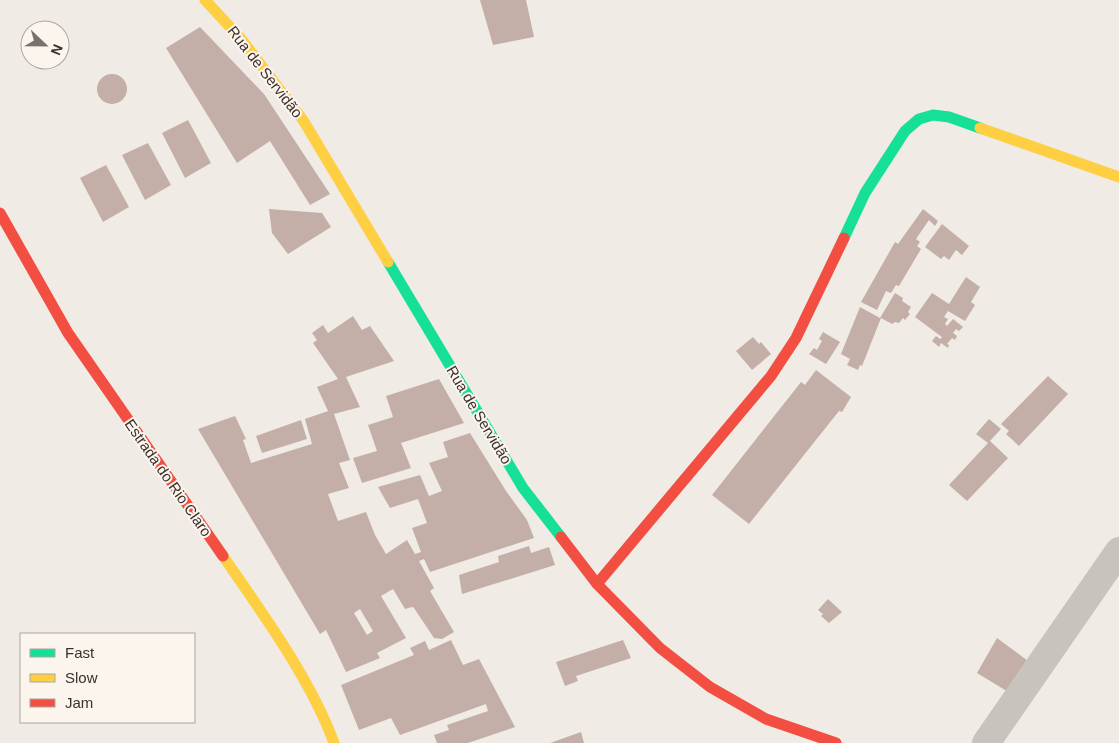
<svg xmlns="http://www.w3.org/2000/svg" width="1119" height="743" viewBox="0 0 1119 743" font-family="Helvetica,sans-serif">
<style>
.building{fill:#c3afa7;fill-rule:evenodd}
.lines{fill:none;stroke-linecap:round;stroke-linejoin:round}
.street{stroke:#c9c3be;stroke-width:28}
.fast{stroke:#16e098;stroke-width:11}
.slow{stroke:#ffcf43;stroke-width:11}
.jam{stroke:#f24e42;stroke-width:11}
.labels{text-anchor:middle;stroke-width:4;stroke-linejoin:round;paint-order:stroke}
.street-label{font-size:15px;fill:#3b302b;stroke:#fbf5ee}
</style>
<rect width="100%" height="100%" fill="#f0ebe5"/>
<path class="building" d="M 480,0 L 526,0 L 534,37 L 493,45 Z
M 200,27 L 264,94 L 330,194 L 310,205 L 270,141 L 237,163 L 166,48 Z
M97 89a15 15 0 1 1 30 0a15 15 0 1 1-30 0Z
M 188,120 L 211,163 L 185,178 L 162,133 Z
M 148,143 L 171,185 L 145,200 L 122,155 Z
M 106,165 L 129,207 L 103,222 L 80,178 Z
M 269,209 L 322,213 L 331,227 L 288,254 L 272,233 Z
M 923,209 L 938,221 L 935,226 L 929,220 L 916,239 L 920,242 L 917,246 L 921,249 L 899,286 L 896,285 L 891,293 L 886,291 L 877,310 L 861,302 L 895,242 L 898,244 Z
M 942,224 L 969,246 L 962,255 L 956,250 L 949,260 L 944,256 L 941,259 L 925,247 Z
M 966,277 L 980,287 L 971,302 L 975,305 L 965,321 L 948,311 L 944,317 L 948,319 L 945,324 L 947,326 L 953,319 L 963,327 L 959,331 L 956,329 L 953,333 L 957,336 L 955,340 L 952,338 L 947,344 L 949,345 L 948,348 L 941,343 L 939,347 L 932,341 L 936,336 L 940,339 L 942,337 L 915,317 L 932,293 L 949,304 Z
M 895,293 L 903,298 L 902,301 L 911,307 L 908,312 L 910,314 L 905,320 L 903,318 L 899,323 L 895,322 L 892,324 L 881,318 L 862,366 L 860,365 L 858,370 L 847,365 L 850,359 L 841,354 L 860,307 L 880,318 Z
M 353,316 L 362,330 L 370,326 L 394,361 L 346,377 L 360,407 L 334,414 L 350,460 L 339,463 L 349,488 L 328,494 L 338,521 L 366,512 L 375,535 L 386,554 L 407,540 L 415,554 L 421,552 L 412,528 L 427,523 L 418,499 L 390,508 L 378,487 L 420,475 L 429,496 L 442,491 L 429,463 L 448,457 L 443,442 L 470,433 L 506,491 L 527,520 L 534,538 L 430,572 L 424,559 L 419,561 L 434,588 L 430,591 L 454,632 L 442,639 L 434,638 L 414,608 L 412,607 L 405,609 L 393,589 L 381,596 L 406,638 L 377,653 L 380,658 L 346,672 L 326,630 L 320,634 L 198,429 L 235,416 L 246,439 L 243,440 L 251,463 L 312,444 L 305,419 L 328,411 L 317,387 L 338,379 L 313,343 L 317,340 L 312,333 L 323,325 L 328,333 ZM 360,609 L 373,631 L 367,635 L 354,613 Z
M 823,332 L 840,342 L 826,364 L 809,354 L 814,348 L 817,350 L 822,341 L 819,339 Z
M 753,337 L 759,344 L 761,342 L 771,354 L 752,370 L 736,351 Z
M 816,370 L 851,397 L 842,412 L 839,411 L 749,524 L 712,495 L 801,382 L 805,385 Z
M 1048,376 L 1068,394 L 1019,446 L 1006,434 L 1009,431 L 1001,424 Z
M 439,379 L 464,423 L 401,443 L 411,468 L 362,483 L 353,458 L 377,451 L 368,425 L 393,417 L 386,396 Z
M 989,419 L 1001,429 L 990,441 L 1008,458 L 967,501 L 949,485 L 988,443 L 976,434 Z
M 301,420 L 307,439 L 262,453 L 256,436 Z
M 529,546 L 531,553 L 549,547 L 555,565 L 462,594 L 459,575 L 499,562 L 498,556 Z
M 828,599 L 842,612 L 829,623 L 821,616 L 823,614 L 818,610 Z
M 997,638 L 1028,661 L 1010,693 L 977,673 Z
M 451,640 L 463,665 L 479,659 L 515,727 L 468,743 L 437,743 L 434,735 L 449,730 L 447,725 L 488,711 L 486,704 L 400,735 L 391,718 L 359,730 L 341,685 L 414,655 L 410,648 L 425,641 L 429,650 Z
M 623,640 L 631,658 L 576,676 L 578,681 L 565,686 L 556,662 Z
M 581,732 L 584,743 L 550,743 Z"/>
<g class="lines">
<path class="street" d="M 986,743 L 1119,551"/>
<path class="fast" d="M 844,238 L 865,193 L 905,131 L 919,119 L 933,115 L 949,117 L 980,128
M 388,262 L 523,488 L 561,537"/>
<path class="slow" d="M 205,0 L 242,40 L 303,120 L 388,262
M 980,128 L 1119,177
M 223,556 C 262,613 310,678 334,743"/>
<path class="jam" d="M 0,213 L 68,333 L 223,556
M 561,537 L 597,584 L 660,648 L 710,687 L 766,719 L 836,743
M 597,584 L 771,376 L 796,338 L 844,238"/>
</g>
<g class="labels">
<g class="street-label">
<text transform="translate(265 72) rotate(52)" y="5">Rua de Servidão</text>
<text transform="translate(479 415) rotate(59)" y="5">Rua de Servidão</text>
<text transform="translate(168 478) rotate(55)" y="5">Estrada do Rio Claro</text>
</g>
</g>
<rect x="20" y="633" width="175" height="90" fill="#fbf5ee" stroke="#aea6a0"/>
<rect x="30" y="649" width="25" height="8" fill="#16e098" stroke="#aea6a0"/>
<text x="65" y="658" font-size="15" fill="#3b302b">Fast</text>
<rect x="30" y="674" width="25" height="8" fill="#ffcf43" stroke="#aea6a0"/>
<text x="65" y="683" font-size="15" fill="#3b302b">Slow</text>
<rect x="30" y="699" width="25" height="8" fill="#f24e42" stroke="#aea6a0"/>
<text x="65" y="708" font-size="15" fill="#3b302b">Jam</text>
<g transform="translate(45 45) rotate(112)"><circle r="24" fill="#fbf5ee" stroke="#aea6a0"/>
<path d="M0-4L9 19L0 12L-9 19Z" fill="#7a716c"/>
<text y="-8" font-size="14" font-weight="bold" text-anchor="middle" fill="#3b302b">N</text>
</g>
</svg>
